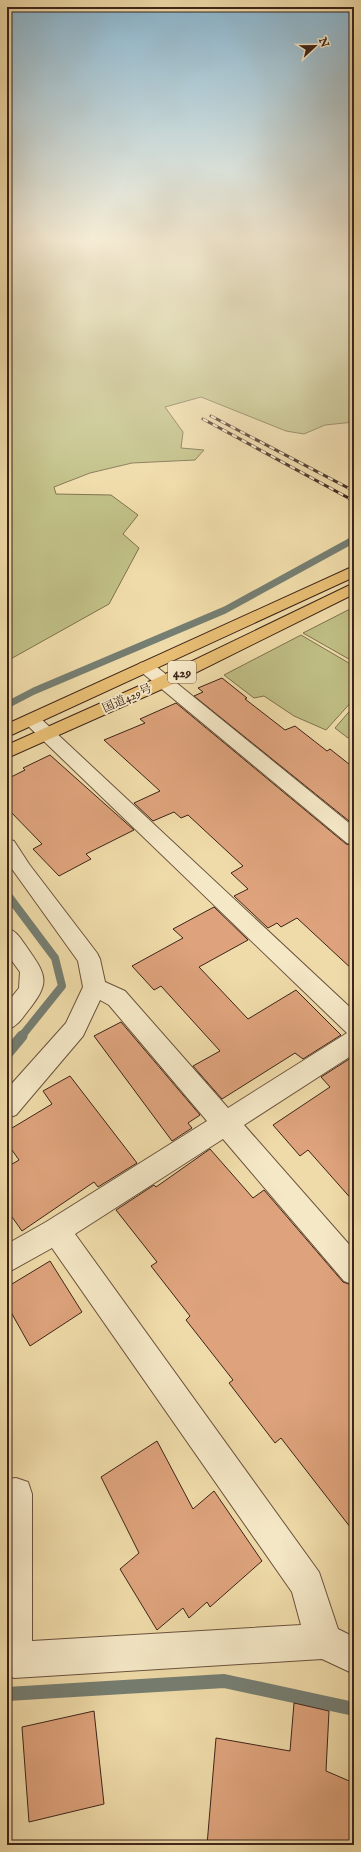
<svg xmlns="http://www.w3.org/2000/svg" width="361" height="1852" viewBox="0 0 361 1852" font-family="'IM FELL English','Noto Serif JP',serif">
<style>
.green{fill:#bfbe84;stroke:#7e714e}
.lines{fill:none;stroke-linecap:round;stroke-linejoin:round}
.stream-far4{stroke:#757e72;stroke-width:5.5}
.stream-far3{stroke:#757e72;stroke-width:7}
.stream-far2{stroke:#757e72;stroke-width:8}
.stream-far1{stroke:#757e72;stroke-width:11}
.stream{stroke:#757e72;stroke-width:14}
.building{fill:#dea37c;stroke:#3d2419}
.minor-casing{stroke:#6a523d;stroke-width:2}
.highway-casing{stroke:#3d2419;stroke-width:2}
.minor{fill:#f5e8c7;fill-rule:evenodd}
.highway{fill:#e8be74;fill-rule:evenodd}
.rail-casing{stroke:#3d2419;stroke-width:3}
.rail{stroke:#f5e8c7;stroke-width:2;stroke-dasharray:5.5;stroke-linecap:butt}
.labels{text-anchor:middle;stroke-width:4;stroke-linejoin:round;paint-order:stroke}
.far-street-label{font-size:12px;fill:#3d2419;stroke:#f5e8c7}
.shield{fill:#f5e8c7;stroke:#745f4d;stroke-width:1}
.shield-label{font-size:13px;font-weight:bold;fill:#3d2419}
</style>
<rect width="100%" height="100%" fill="#efdba9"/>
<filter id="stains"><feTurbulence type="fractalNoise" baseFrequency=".005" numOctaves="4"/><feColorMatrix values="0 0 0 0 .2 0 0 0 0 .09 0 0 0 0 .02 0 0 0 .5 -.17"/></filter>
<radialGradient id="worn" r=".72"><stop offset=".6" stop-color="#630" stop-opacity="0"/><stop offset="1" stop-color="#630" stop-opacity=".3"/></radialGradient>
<path class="green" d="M 7,241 L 354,241 L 354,422 L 325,425 L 304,434 L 286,431 L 201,397 L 165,407 L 183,432 L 181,448 L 204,450 L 195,460 L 132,463 L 90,473 L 54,487 L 56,494 L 111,495 L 138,515 L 123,534 L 139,548 L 109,604 L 7,661 Z
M 354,607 L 354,662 L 303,633 Z
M 301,635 L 354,666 L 354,699 L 326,730 L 294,716 L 264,696 L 254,698 L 224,675 Z
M 354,706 L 354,735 L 348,738 L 335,728 Z"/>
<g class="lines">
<path class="stream-far4" d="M 349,542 L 354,539"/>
<path class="stream-far3" d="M 7,705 L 34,691 L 225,610 L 351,541"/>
<path class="stream-far2" d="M 7,894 L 55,958 L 62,986 L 21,1037"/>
<path class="stream-far1" d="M 7,1054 L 22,1036"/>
<path class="stream" d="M 7,1694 L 224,1681 L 354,1709"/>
</g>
<path class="building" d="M 222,678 L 247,698 L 245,699 L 285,730 L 295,726 L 327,751 L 330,749 L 354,768 L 354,825 L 194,696 L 203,692 L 198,688 Z
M 176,703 L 346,844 L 354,846 L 354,971 L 297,918 L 281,927 L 277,923 L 268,928 L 234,896 L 248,889 L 231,873 L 243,866 L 188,815 L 181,818 L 174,812 L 153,821 L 134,803 L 160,791 L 104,740 L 145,723 L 140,719 Z
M 50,755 L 134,830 L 86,854 L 91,859 L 59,876 L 33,849 L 42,844 L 7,808 L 7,779 L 25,770 L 23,768 Z
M 214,907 L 248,940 L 199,967 L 248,1019 L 296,990 L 341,1035 L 303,1059 L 295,1053 L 222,1099 L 193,1066 L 220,1051 L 161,986 L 154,990 L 132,966 L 183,938 L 173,929 Z
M 121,1022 L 200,1115 L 188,1123 L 192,1128 L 172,1141 L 94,1036 Z
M 354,1056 L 354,1202 L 308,1150 L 300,1156 L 273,1125 L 330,1087 L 321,1077 Z
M 70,1076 L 137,1163 L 98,1187 L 94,1182 L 22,1231 L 7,1210 L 7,1167 L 19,1160 L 7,1143 L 7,1131 L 52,1104 L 43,1091 Z
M 210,1149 L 253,1198 L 264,1190 L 343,1282 L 354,1286 L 354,1532 L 281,1438 L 275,1443 L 229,1383 L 233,1380 L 186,1320 L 190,1316 L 151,1266 L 157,1262 L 116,1210 L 154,1185 L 156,1187 Z
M 50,1261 L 82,1312 L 30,1346 L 7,1305 L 7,1287 Z
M 157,1441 L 193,1509 L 214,1491 L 262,1561 L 210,1607 L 207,1602 L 189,1618 L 183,1608 L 157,1630 L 120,1569 L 139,1553 L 101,1477 Z
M 294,1703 L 329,1711 L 326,1771 L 354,1783 L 354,1845 L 207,1845 L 216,1738 L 290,1751 Z
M 94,1711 L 104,1804 L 29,1822 L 22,1727 Z"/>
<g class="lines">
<g class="minor-casing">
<path id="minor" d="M 146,662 L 152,663 L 354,827 L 354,845 L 347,843 L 140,671 L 137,667 L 140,663 Z
M 32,714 L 38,716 L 354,1011 L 354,1054 L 244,1125 L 354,1250 L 354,1285 L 344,1281 L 223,1139 L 75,1234 L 319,1572 L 338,1629 L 354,1637 L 354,1674 L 322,1659 L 14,1678 L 7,1675 L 7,1479 L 16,1478 L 28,1482 L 32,1494 L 32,1641 L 301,1625 L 292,1592 L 52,1248 L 7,1273 L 7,1244 L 46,1222 L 207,1121 L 109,1005 L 100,1000 L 83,1036 L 16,1115 L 7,1118 L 7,1089 L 66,1023 L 83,987 L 78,961 L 7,862 L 7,839 L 14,841 L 29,864 L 97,953 L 100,959 L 105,982 L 125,991 L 228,1108 L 347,1033 L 26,724 L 23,720 L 26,716 Z
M 7,928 C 17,931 20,938 26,946 C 47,976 51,982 27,1012 C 21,1020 17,1026 7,1030 L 7,1003 L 19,988 L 20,972 L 7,954 Z"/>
</g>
<g class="highway-casing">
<path id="highway" d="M 354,566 L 354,577 L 7,737 L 7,724 Z
M 354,583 L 354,594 L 169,686 L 7,758 L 7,745 L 157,678 Z"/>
</g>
<use href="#minor" class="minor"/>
<use href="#highway" class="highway"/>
<g class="rail-casing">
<path id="rail" d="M 211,416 L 354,491
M 203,419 L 354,501"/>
</g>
<use href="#rail" class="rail"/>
</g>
<linearGradient id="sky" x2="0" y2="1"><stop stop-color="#89b6d1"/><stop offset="0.48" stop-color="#f8efd8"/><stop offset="1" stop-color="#f8efd8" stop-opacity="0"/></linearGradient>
<rect width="361" height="500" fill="url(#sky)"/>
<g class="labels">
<g class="far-street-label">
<text transform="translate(127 698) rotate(-24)" y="4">国道429号</text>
</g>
<rect class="shield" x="168" y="661" width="28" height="22" rx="3"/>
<g class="shield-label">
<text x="182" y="677">429</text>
</g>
</g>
<rect width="361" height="1852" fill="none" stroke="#efdba9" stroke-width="24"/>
<rect x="8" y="8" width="345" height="1836" fill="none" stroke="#3d2419" stroke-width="2"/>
<rect x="12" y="12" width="337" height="1828" fill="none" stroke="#3d2419"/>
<g transform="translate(315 46) rotate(68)" stroke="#f5e8c7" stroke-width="3" paint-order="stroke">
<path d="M0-3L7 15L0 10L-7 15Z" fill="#3d2419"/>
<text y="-6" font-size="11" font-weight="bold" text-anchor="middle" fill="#3d2419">N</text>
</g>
<rect width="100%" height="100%" filter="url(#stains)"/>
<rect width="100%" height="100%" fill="url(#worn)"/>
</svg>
